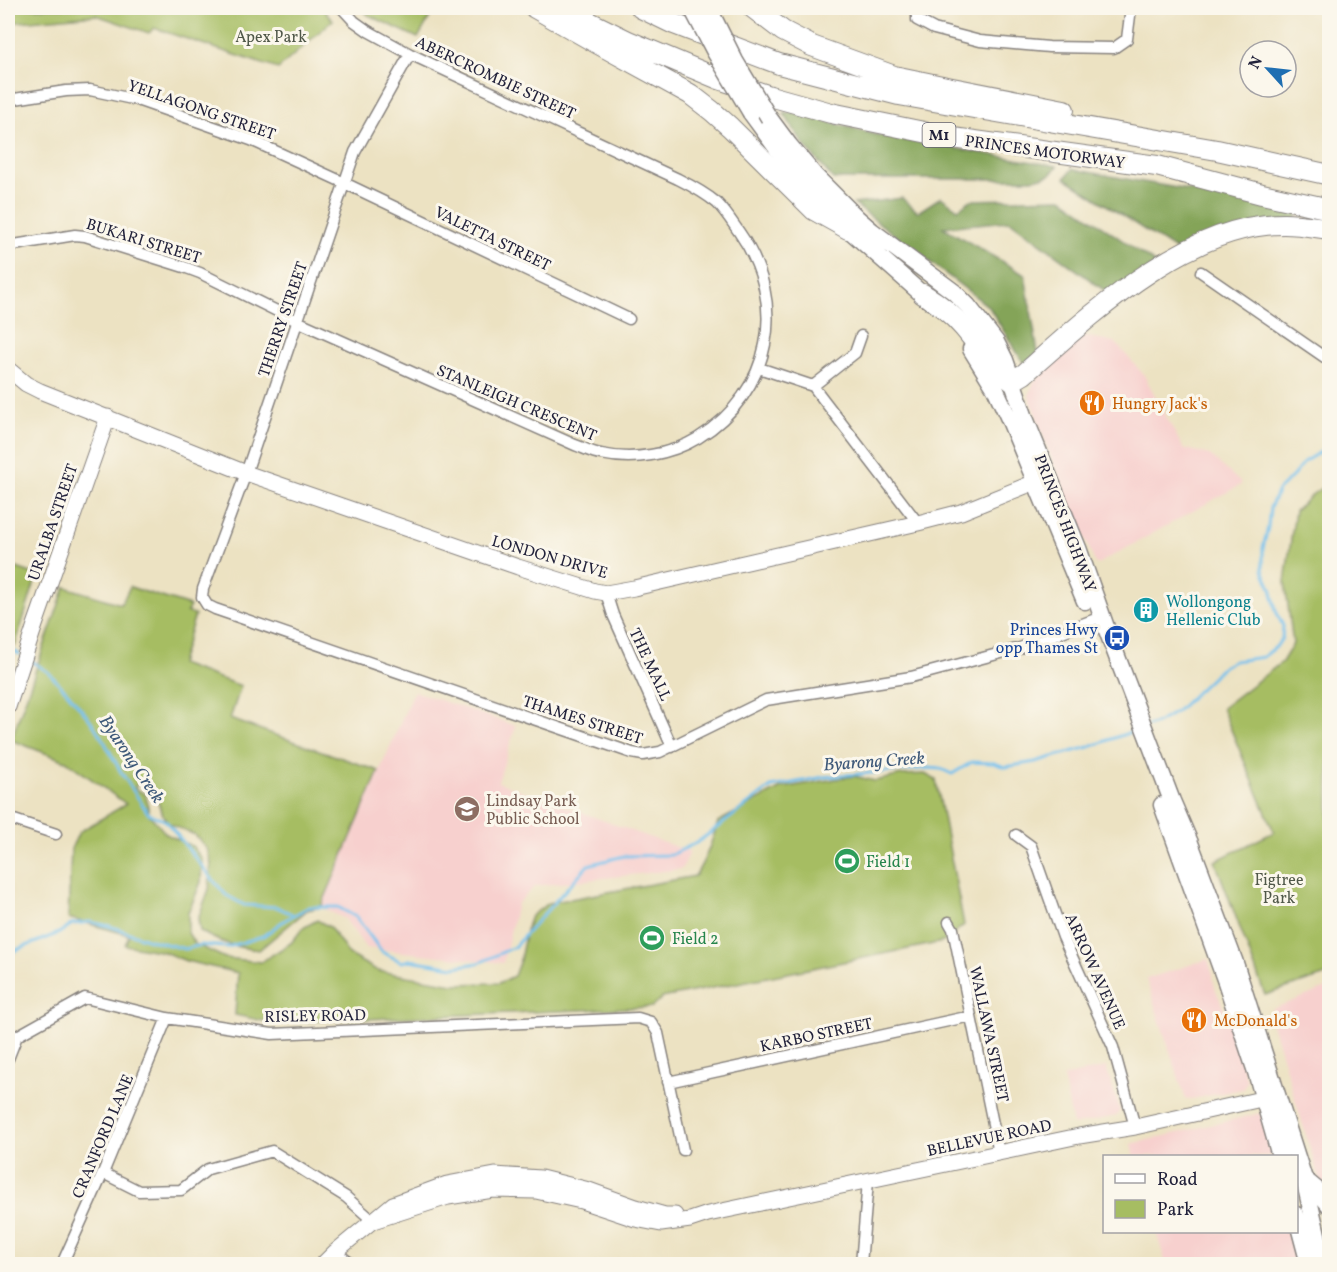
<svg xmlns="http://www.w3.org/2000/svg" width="1337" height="1272" viewBox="0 0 1337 1272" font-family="Vollkorn,serif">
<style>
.built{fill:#f7d0ce}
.green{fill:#a6bd62;stroke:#64704e;stroke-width:1.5}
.forest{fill:#84a458;stroke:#53634a;stroke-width:1.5}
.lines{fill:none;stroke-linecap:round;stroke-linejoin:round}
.stream{stroke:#73c0ed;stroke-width:3}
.street-casing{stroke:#87827e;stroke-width:13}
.secondary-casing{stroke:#87827e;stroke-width:17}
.primary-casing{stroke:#87827e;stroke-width:19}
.highway-casing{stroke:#87827e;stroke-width:22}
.street{stroke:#fff;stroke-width:10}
.secondary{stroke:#fff;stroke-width:15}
.primary{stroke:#fff;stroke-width:16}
.highway{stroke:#fff;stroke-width:20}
.primary-bridge-casing{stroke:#87827e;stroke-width:19;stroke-linecap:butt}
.primary-bridge{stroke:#fff;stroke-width:16}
.labels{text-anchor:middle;stroke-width:6;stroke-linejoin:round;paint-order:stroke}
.shield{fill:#fbf7ec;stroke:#636270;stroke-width:1.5}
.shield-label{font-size:15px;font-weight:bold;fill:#22223b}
.park-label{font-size:16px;fill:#505849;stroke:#fbf7ec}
.street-label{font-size:16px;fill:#22223b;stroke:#fbf7ec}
.food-label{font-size:16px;fill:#c56008;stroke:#fbf7ec;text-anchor:start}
.culture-label{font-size:16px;fill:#0d838f;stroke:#fbf7ec;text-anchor:start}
.transit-label{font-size:16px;fill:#164399;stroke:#fbf7ec;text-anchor:end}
.education-label{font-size:16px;fill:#785e54;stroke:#fbf7ec;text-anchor:start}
.leisure-label{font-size:16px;fill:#27864d;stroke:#fbf7ec;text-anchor:start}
.water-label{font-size:18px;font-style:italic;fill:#3e5979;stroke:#fbf7ec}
</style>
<rect width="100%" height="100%" fill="#fbf7ec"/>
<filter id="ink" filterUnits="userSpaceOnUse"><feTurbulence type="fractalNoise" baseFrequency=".0167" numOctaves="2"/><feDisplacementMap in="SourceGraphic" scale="12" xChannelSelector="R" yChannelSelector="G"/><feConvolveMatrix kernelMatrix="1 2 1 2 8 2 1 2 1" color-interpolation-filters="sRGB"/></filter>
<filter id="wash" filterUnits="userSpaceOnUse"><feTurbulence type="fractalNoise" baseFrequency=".008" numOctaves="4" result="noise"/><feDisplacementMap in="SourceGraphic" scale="24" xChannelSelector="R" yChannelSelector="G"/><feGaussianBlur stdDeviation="1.35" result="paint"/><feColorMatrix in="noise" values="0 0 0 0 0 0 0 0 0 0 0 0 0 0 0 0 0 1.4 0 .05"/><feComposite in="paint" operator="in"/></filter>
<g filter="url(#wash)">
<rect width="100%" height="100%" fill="#ece2c2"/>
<path class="built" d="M 1083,336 L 1115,342 L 1144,375 L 1183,448 L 1210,455 L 1242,484 L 1096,565 L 1050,455 L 1029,396 L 1034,381 Z
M 414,691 L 516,726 L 498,782 L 690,852 L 682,869 L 535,886 L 517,904 L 503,963 L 366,948 L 345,919 L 321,907 Z
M 1208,959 L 1213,975 L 1213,980 L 1215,988 L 1228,1019 L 1247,1081 L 1243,1089 L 1186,1100 L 1146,979 Z
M 1329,987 L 1329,1189 L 1320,1181 L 1270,1017 L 1272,1009 Z
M 1106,1067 L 1120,1110 L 1116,1116 L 1073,1125 L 1063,1077 Z
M 1261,1113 L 1271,1156 L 1134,1156 L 1131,1144 Z
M 1156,1232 L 1290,1232 L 1299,1264 L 1166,1264 Z"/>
<path class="green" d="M 8,8 L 322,8 L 333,20 L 278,69 L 154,28 L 149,33 L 96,15 L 8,23 Z
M 362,8 L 435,8 L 418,38 L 368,15 Z
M 1329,483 L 1329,974 L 1265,995 L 1215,861 L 1274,832 L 1222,708 L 1282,662 L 1293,644 L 1285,582 L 1295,511 L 1313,494 Z
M 8,565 L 37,575 L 15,646 L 8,642 Z
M 65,587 L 121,604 L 130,587 L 190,606 L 187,612 L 195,615 L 180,664 L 241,686 L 230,719 L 379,771 L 321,907 L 307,910 L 259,950 C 238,948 218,942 200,931 L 198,919 L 209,889 L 211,863 L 207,849 L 195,835 L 168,823 L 162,813 L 153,789 L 139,779 L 135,788 L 146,795 L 149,814 L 166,834 L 192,846 L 202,859 L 201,882 L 188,913 L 188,933 L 195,944 L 225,958 L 261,962 L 291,943 L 303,928 L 317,920 L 330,927 L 349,955 L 378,971 L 453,984 L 499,983 L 514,976 L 520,960 L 526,930 L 531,916 L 549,903 L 695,876 C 706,859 712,841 718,822 L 781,788 L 854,776 L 875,781 L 902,775 L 925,774 L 936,780 L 964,925 L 943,942 L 662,998 L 652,1007 L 273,1023 L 235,1015 L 238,973 L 186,961 L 164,952 L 125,945 L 129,935 L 68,918 L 71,849 L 79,832 L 126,804 L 66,761 L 11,740 Z"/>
<path class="forest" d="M 793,112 L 873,134 L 1057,166 L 1050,175 L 1034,179 L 833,179 L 804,145 L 784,114 Z
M 1072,169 L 1298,210 L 1296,220 L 1178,252 L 1065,178 Z
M 941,197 L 958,209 L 971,200 L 1062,198 L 1156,264 L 1112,296 L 1010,221 L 943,227 L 1025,275 L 1038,353 L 1024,364 L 989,307 L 854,204 L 902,198 L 918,212 Z"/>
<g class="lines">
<path class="stream" d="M 8,647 L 19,654
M 30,660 L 48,672 L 67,692 L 91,721 L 105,743 L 121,772 L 148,813 L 166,821 L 209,875 L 226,895 L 244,905 L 277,907 L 294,915
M 1148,726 L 1159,722 L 1177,711 L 1224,666 L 1234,661 L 1263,657 L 1276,647 L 1282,638 L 1283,626 L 1276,611 L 1271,588 L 1263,570 L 1263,548 L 1268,527 L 1270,508 L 1278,490 L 1293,476 L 1305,461 L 1330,446
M 8,956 L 16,950 L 59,933 L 72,924 L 90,922 L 109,926 L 147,939 L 185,949 L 201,945 L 228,947 L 263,936 L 285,920 L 309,907 L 338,907 L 356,917 L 382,952 L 402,962 L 410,960 L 454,967 L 479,963 L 514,947 L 588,865 L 624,856 L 671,855 L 698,842 L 771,787 L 824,777 L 929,768 L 941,769 L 952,774 L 972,762 L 994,763 L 1005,767 L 1035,762 L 1092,746 L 1139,729"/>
</g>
</g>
<g filter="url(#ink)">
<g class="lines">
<g class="street-casing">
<path id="street" d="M 917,8 L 917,20 L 934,29 L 980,41 L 1049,47 L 1114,48 L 1127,39 L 1131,8
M 410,54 L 355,152 L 246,473 L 203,589 L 202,597 L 207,605 L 215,609 L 632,753 L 643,755 L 660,752 L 766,700 L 911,677 L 1020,648 L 1093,620
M 8,100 L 66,91 L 90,90 L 137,100 L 251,140 L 336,179 L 629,319
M 8,246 L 75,235 L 85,236 L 184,267 L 200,273 L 297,321 L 575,445 C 584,448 592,453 601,454 C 633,461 670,455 698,438 C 772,392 789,303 739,232 C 732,222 726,212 717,203 C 705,193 692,186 678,179 L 410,54 L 368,31 L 354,21 L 342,8
M 1201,272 L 1330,361
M 759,368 L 813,386 L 918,523
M 813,386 L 855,353 L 861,336
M 606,593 L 613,615 L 672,747
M 8,818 L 56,834
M 1016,835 L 1031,846 L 1063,937 L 1113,1047 L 1135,1127
M 949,922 L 953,929 L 999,1153
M 8,1059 L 17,1036 L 85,998 L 167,1018 L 272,1034 L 638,1018 L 651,1022 L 658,1033 L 683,1150
M 668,1082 L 971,1016
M 103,1173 L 139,1191 L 181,1190 L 208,1169 L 272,1151 L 346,1197 L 373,1221
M 335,1252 L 352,1264
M 62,1264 L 103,1173 L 167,1018
M 861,1264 L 868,1181"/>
</g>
<g class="secondary-casing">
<path id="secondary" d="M 8,369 L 26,384 L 40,391 L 246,473 L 518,567 L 595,591 L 606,593 L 634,588 L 918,523 L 961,512 L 1045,478
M 8,707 L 35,625 L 108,417
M 373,1221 L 448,1197 L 493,1190 L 536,1191 L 581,1201 L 635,1219 L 661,1224 L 690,1220 L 708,1214 L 1079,1136 L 1135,1127 L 1275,1096
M 323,1264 L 335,1252 L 393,1204 L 447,1184 L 495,1175 L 541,1178 L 589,1190 L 636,1207 L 665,1215 L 675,1215"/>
</g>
<g class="primary-casing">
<path id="primary" d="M 751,113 L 784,158 L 846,227 L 931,302
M 769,118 L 789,145 L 815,176 L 857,218 L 872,231 L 954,292 L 968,306 L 996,342 L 1005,360 L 1025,418 L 1078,548 L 1108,633 L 1172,801 L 1190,843 L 1234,960 L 1304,1179 L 1324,1264
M 971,349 L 995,388 L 1011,423 L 1085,601
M 1162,805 L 1226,982 L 1256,1072 L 1280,1156
M 1304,1179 L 1316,1189 L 1330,1206
M 1296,1215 L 1309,1264"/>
</g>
<g class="highway-casing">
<path id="highway" d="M 535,8 L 593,41 L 690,94 L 712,111 L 730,127 L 814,210 L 848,229
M 563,8 L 577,16 L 628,41 L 719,79 L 770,96 L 831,113 L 953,138 L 1157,166 L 1262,194 L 1330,209
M 641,8 L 674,24 L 779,64 L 899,95 L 1217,150 L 1330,175
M 753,8 L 783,31 L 812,46 L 875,69 L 894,76 L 947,87 L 1064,110
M 923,294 C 938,303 952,314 964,328 C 980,347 991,366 1012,381 L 1024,374 C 1093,313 1187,224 1284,224 C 1299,224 1315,227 1330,229"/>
</g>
<use href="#street" class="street"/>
<use href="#secondary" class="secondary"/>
<use href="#primary" class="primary"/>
<use href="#highway" class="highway"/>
<g class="primary-bridge-casing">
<path id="primary-bridge" d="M 692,8 L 715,52 L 751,113
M 711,13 L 735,61 L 769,118"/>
</g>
<use href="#primary-bridge" class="primary-bridge"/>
</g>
</g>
<defs>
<g id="restaurant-disc" transform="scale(1.35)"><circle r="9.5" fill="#e8710a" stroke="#fbf7ec"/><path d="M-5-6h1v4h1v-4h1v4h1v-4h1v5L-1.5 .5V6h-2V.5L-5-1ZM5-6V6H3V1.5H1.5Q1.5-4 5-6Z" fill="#fff"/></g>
<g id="building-disc" transform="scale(1.35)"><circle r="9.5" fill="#0f9aa8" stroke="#fbf7ec"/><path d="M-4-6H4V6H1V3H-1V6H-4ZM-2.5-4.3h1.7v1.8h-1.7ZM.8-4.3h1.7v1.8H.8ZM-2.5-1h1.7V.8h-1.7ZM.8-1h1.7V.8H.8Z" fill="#fff"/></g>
<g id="bus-disc" transform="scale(1.35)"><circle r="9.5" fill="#1a4fb4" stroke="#fbf7ec"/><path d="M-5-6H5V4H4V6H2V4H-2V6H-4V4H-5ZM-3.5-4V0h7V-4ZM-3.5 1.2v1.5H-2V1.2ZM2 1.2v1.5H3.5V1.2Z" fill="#fff"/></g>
<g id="school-disc" transform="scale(1.35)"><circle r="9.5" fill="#8d6e63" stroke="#fbf7ec"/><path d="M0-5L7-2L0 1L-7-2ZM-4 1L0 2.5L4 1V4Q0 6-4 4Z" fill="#fff"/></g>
<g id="stadium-disc" transform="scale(1.35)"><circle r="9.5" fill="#2e9e5b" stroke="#fbf7ec"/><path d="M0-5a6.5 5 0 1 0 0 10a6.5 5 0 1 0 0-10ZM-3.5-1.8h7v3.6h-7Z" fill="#fff"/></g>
</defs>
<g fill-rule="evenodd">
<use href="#restaurant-disc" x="1092" y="403"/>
<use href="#building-disc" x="1146" y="610"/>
<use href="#bus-disc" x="1117" y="638"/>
<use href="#school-disc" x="467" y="809"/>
<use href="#stadium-disc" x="847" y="861"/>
<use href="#stadium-disc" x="652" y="938"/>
<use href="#restaurant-disc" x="1194" y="1020"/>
</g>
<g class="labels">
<rect class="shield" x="922.5" y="123" width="33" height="24" rx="4.5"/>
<g class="shield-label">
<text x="939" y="140">M1</text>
</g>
<g class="park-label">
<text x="271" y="42">Apex Park</text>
<text x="1279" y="885">Figtree<tspan x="1279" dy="18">Park</tspan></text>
</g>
<g class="street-label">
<text transform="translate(496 77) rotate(25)" y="6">ABERCROMBIE STREET</text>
<text transform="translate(202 109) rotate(19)" y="6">YELLAGONG STREET</text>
<text transform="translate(1045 151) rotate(8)" y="6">PRINCES MOTORWAY</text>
<text transform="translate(493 238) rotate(26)" y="6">VALETTA STREET</text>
<text transform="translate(144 240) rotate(17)" y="6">BUKARI STREET</text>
<text transform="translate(282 319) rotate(-71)" y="6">THERRY STREET</text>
<text transform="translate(517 402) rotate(23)" y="6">STANLEIGH CRESCENT</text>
<text transform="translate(52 522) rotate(-71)" y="6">URALBA STREET</text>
<text transform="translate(1066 523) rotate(69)" y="6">PRINCES HIGHWAY</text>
<text transform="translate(550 556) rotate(16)" y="6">LONDON DRIVE</text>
<text transform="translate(651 664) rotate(65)" y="6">THE MALL</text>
<text transform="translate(583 719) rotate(18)" y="6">THAMES STREET</text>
<text transform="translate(1096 971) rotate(66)" y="6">ARROW AVENUE</text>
<text transform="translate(315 1015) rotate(-1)" y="6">RISLEY ROAD</text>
<text transform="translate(816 1034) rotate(-12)" y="6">KARBO STREET</text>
<text transform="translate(990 1034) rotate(78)" y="6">WALLAWA STREET</text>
<text transform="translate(102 1136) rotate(-67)" y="6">CRANFORD LANE</text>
<text transform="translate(989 1137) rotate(-12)" y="6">BELLEVUE ROAD</text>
</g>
<g class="food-label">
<text x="1112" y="409">Hungry Jack's</text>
<text x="1214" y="1026">McDonald's</text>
</g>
<g class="culture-label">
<text x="1166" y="607">Wollongong<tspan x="1166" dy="18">Hellenic Club</tspan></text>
</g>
<g class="transit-label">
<text x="1098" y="635">Princes Hwy<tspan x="1098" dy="18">opp Thames St</tspan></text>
</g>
<g class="education-label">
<text x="486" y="806">Lindsay Park<tspan x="486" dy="18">Public School</tspan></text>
</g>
<g class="leisure-label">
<text x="866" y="867">Field 1</text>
<text x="672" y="944">Field 2</text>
</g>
<g class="water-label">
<text transform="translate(132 759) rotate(56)" y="6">Byarong Creek</text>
<text transform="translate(874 761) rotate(-4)" y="6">Byarong Creek</text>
</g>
</g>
<rect width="1337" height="1272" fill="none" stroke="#fbf7ec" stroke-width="30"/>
<rect x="1103" y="1155" width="195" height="78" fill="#fbf7ec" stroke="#a4a2a5" stroke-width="1.5"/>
<rect x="1115" y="1174" width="30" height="9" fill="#ffffff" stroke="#a4a2a5" stroke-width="1.5"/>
<text x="1157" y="1185" font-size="18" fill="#22223b">Road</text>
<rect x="1115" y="1200" width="30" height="18" fill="#a6bd62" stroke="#a4a2a5" stroke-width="1.5"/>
<text x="1157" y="1215" font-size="18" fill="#22223b">Park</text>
<g transform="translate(1268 69) rotate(297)"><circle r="28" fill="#fbf7ec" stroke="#a4a2a5" stroke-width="1.5"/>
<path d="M0-4.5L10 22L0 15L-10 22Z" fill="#1f6fb2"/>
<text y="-9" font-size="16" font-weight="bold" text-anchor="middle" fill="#22223b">N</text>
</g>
</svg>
